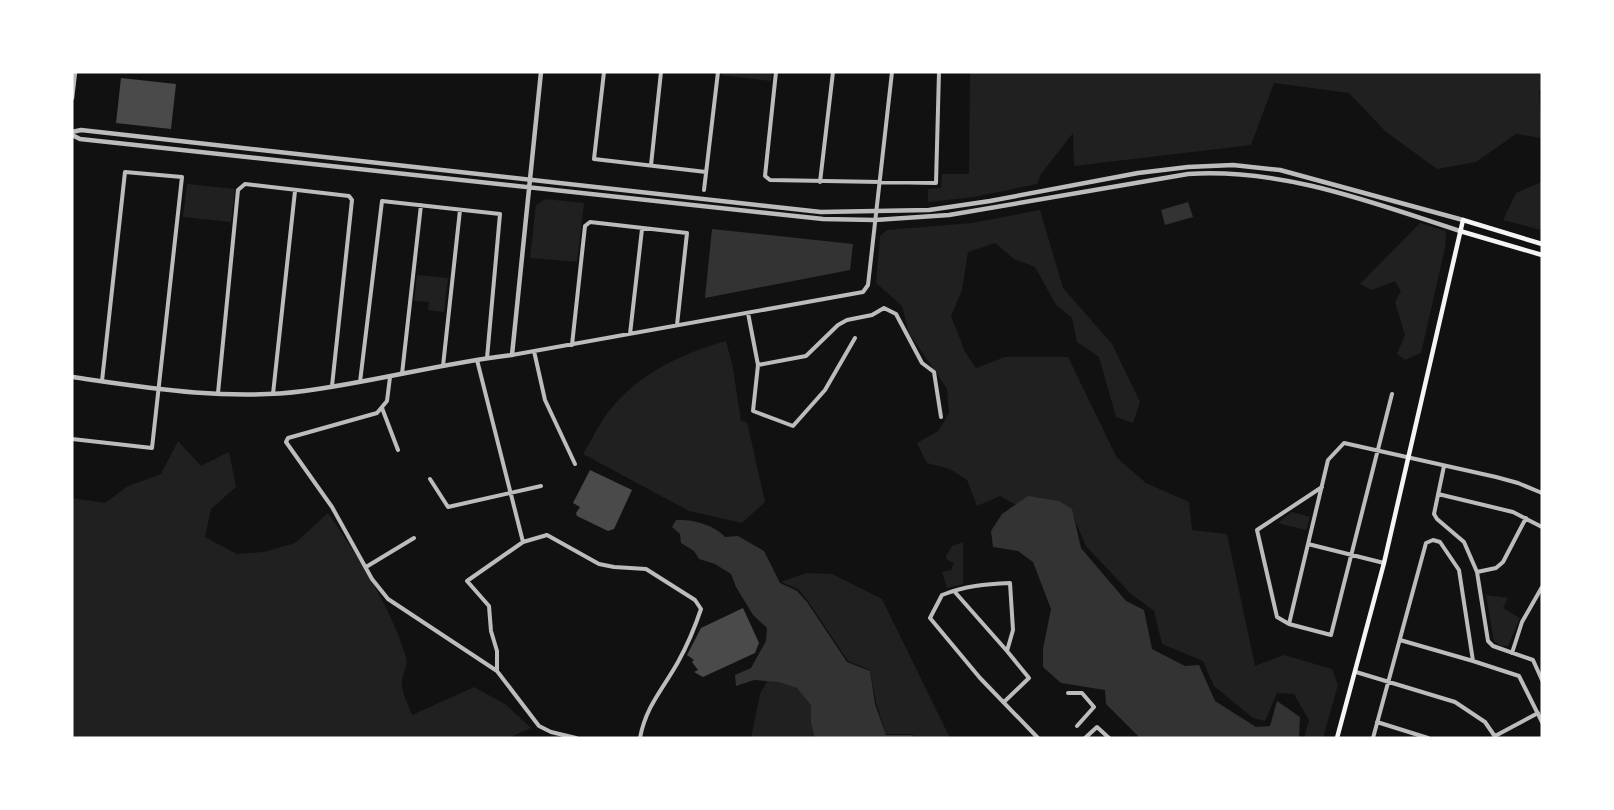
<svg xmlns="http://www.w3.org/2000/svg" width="1614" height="810" viewBox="0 0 1614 810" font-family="Signika,sans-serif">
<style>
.green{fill:#202020}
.water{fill:#333}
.building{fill:#4a4a4a}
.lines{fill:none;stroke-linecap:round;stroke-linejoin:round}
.minor{stroke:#bcbcbc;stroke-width:4}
.tertiary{stroke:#bcbcbc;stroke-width:4.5}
.secondary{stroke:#f5f5f5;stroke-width:4.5}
</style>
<rect width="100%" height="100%" fill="#111"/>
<path class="green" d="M 722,72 L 772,72 L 771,81 L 722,75 Z
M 970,72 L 1542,72 L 1542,89 L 1539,91 L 1542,138 L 1516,134 L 1476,162 L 1437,169 L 1385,131 L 1349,93 L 1274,83 L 1251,145 L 1074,166 L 1073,133 L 1041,174 L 1037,184 L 974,197 L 928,202 L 928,189 L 941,188 L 942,174 L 969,174 Z
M 1542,182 L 1541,230 L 1503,220 L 1516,193 Z
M 187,184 L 235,189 L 231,222 L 183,217 Z
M 545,199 L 584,203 L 577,262 L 530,258 L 536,205 Z
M 1040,210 L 1063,288 L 1112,344 L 1140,402 L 1133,423 L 1116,417 L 1099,357 L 1077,342 L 1072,318 L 1056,305 L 1035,267 L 1014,259 L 995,243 L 968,252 L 962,290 L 951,316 L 965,352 L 976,368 L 1005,357 L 1068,357 L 1117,458 L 1146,483 L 1189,502 L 1192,530 L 1227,534 L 1255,666 L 1284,655 L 1332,669 L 1338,685 L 1323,738 L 1304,738 L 1309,720 L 1294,694 L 1277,693 L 1265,721 L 1253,718 L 1214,686 L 1203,661 L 1162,644 L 1154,611 L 1131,594 L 1086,546 L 1071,511 L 1037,497 L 1018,506 L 1000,496 L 977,506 L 967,480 L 950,469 L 927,463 L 917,443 L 938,431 L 949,413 L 947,389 L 909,333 L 902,306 L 876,283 L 880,236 L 887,230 L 972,223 Z
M 1420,223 L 1446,231 L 1445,248 L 1421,353 L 1405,360 L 1397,354 L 1405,335 L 1395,302 L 1401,291 L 1395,281 L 1372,290 L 1360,284 Z
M 417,275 L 448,278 L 444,312 L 428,310 L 429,302 L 414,301 Z
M 726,341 L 733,368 L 741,421 L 747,422 L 765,502 L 742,523 L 689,511 L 583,454 C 590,443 595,432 602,421 C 630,378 678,354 726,341 Z
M 178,441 L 201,466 L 229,452 L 236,487 L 211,509 L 205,537 L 237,554 L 264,552 L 295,543 L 328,513 C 358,557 390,605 406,657 C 409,666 401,675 402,684 C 402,694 409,706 412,715 L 474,687 L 505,704 L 531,728 L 508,738 L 72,738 L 72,498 L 105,503 L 128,486 L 161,474 Z
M 1292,512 L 1310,517 L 1306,530 L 1278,523 Z
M 963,542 L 963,584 L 947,588 L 942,572 L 951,570 L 954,563 L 947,560 L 946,556 L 952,546 Z
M 806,573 L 832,574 L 882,599 L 950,738 L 914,738 L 912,734 L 886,734 L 876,702 L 870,670 L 848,661 L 808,601 L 798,589 L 781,582 Z
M 1486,595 L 1508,598 L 1503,608 L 1520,618 L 1508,646 L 1501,646 L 1494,641 Z
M 770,676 L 803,686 L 817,707 L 820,738 L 751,738 L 760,694 Z"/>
<path class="water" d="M 1188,202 L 1193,217 L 1165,225 L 1161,210 Z
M 712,229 L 853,244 L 850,270 L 705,298 Z
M 1028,496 L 1059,501 L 1072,509 L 1081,548 L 1126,601 L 1144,610 L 1152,649 L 1185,666 L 1199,665 L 1215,701 L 1256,727 L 1270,726 L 1277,701 L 1300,717 L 1299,738 L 1140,738 L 1106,704 L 1105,690 L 1061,683 L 1043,667 L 1043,649 L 1051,609 L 1033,562 L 1018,551 L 993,547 L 991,531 L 1002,514 Z
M 676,520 C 692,519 715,525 725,537 L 738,536 L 764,551 L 780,583 L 797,591 L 807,602 L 847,662 L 870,671 L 875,704 L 886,735 L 912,735 L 912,738 L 815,738 L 811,722 L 811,705 L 797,688 L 779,682 L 754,680 L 736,686 L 735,675 L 751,668 L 766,641 L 767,628 L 753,615 L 736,587 L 731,574 L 715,564 L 699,559 L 694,551 L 681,543 L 680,534 L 672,527 Z"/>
<path class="building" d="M 121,78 L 176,84 L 171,129 L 116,123 Z
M 590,470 L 632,490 L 614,529 L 608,531 L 577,516 L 576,513 L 580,507 L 573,503 Z
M 743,608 L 759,643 L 755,653 L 703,677 L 694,672 L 698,670 L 692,662 L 694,660 L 687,655 L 701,628 Z"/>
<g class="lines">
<path class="minor" d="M 604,72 L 594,159 L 706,172
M 776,72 L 765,176 L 770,180 L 936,183 L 939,72
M 651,165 L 661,72
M 820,182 L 833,72
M 704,190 L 718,72
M 748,313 L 758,365 L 753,411 L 793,426 L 825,390 L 855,338
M 630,334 L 642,229
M 572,345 L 585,226 L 590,222 L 687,233 L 677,325
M 534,351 L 545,400 L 575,464
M 512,355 L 863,292 L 868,285 L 892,72
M 477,360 L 523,542
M 758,365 L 806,356 L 838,325 L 847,320 L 872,315 L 884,308 L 896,314 L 922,363 L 934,372 L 941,417
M 443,366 L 460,210
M 402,374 L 421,205
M 390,377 L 387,401 L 377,413 L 288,438 L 286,442 L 332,507 L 372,579 L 388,599 L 497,671 L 539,726 L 551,732 L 576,738
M 360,382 L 382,201 L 500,214 L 487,358
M 218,393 L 238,190 L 245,184 L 349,196 L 352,200 L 332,386
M 273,394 L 295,191
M 382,408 L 398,450
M 72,439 L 152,448 L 182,177 L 125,172 L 102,381
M 1444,466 L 1434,514 L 1437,519 L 1464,542 L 1477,572 L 1488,641 L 1493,646 L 1533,660 L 1542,680
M 430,479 L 448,507 L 541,486
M 1322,487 L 1257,530 L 1277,617 L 1289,624 L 1331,635 L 1392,394
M 1438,494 L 1513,512 L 1542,527
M 1308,544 L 1384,563
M 366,567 L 414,538
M 1477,572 L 1496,568 L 1503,562 L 1526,518
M 954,591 L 1007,651 L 1013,630 L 1010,583 C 985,584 965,586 942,595 L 930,618 L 980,678 L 1038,738
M 1289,624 L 1328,460 L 1344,443 L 1496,477 L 1518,483 L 1542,493
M 1400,640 L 1473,661 L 1519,676 L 1542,722
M 1512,653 L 1522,622 L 1542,587
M 497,671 L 497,651 L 491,631 L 489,606 L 467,581 L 523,542 L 547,535 L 599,564 L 614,567 L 646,569 L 695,600 L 701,609 C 695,627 688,644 678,662 C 663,689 646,706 640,738
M 1356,672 L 1455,702 L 1485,722 L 1496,738
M 1068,693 L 1082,693 L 1094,707 L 1077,726
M 1004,702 L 1029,678 L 1007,651
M 1377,722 L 1428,738
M 1495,736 L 1538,713
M 1085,738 L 1097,727 L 1109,738
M 1373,738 L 1426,543 L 1433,540 L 1440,542 L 1459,570 L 1473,661"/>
<path class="tertiary" d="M 72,98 L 75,72
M 72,132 L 81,130 L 821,212 L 929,210 L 990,201 L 1138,173 L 1188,167 L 1233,165 L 1280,170 L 1463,220
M 72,135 L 80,139 L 823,219 L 875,220 L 949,215 L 1188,174 C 1283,168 1371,202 1460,231
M 72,377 C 148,388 228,401 304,391 C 374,382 442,363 512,355 L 541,72"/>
<path class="secondary" d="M 1460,231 L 1542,255
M 1337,738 L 1384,563 L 1463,220 L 1542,244"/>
</g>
<rect width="1614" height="810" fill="none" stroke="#ffffff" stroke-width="147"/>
</svg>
